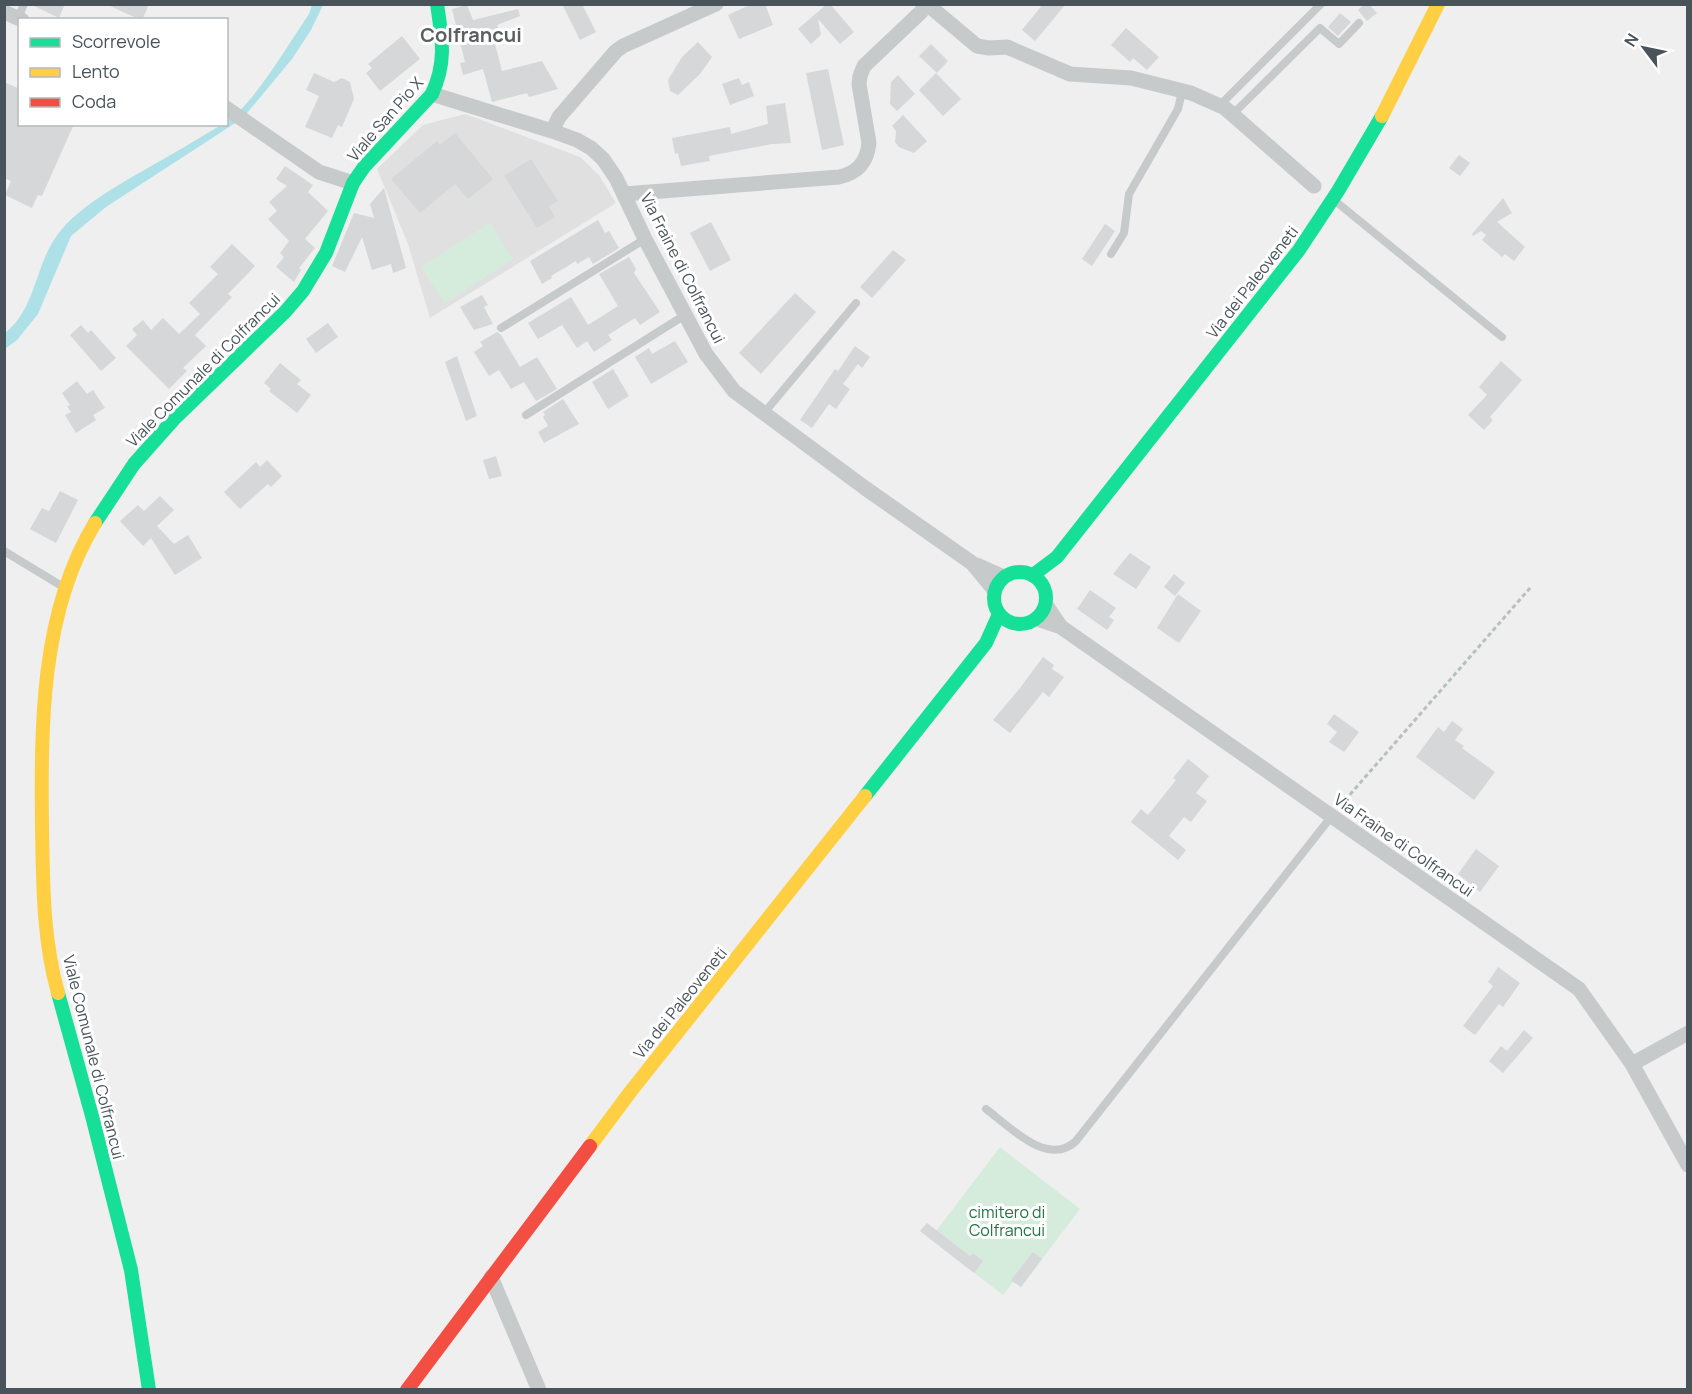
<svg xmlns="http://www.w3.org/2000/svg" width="1692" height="1394" viewBox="0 0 1692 1394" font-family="Manrope,sans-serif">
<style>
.education{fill:#e1e0e1}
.green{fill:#d5ecdc}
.water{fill:#ade1e7}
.building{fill:#d5d7d8}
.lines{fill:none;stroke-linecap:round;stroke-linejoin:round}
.path{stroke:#b6c1bd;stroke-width:3;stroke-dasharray:4.5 3;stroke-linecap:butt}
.lane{stroke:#c7cacb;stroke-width:8}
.street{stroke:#c7cacb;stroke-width:15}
.fast{stroke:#16e098;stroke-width:14}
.slow{stroke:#ffcf43;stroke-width:14}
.jam{stroke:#f24e42;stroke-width:14}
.labels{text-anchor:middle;stroke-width:6;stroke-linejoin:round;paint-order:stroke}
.street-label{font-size:16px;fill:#48535a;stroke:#fff}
.park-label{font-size:16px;fill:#1f7441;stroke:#fff}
.quarter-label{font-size:20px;font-weight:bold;fill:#5b5f62;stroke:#fff}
</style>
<rect width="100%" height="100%" fill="#efefef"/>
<path class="education" d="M 465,114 L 580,157 L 599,175 L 616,203 L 430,318 L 408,244 L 377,169 L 423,125 Z"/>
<path class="green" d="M 490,223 L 513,259 L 445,303 L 421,267 Z
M 1000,1147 L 1080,1209 L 1021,1287 L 1013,1282 L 1003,1295 L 934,1242 L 940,1234 L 936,1231 Z"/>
<path class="water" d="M 312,5 L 323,5 L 311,30 L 292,59 L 243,118 L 106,207 L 71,236 L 38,314 L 17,340 L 5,349 L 5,333 C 36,309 35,264 58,234 C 77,208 118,185 146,169 C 171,155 196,140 221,125 L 226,124 L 227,121 C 254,104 289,43 309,14 Z"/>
<path class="building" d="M 30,4 L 65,4 L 59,18 Z
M 106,4 L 149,4 L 143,18 L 134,17 Z
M 562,4 L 582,4 L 596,32 L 580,40 Z
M 752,4 L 765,4 L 773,25 L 739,39 L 728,15 Z
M 827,4 L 830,4 L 854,32 L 840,44 L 818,19 L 821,35 L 811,44 L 798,29 Z
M 1043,4 L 1066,4 L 1035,41 L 1022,30 Z
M 1364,4 L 1369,4 L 1377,13 L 1367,21 L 1358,10 Z
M 467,5 L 473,20 L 518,9 L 520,16 L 497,25 L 499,29 L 492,32 L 502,71 L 542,61 L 558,89 L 529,97 L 527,93 L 492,102 L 483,69 L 463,75 L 460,63 L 465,62 L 452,9 Z
M 1340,13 L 1351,22 L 1338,36 L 1328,27 Z
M 1126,28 L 1159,57 L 1147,70 L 1133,58 L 1130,62 L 1111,45 Z
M 402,36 L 420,59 L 380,91 L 366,73 L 372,68 L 368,64 Z
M 698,42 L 712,57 L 700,74 L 678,95 L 670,91 L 668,80 L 682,57 Z
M 931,44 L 948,61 L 937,73 L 919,56 Z
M 828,69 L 844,145 L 822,150 L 806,73 Z
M 314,73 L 334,82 L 342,78 L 350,82 L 354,99 L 342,127 L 338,125 L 332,138 L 305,127 L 319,96 L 306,90 Z
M 936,73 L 961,99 L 943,116 L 919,90 Z
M 898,75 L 915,94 L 897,111 L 890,104 L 891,82 Z
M 739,78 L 742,85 L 749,82 L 754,96 L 730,105 L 722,84 Z
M 4,82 L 20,89 L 20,124 L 74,124 L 42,196 L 38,195 L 32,208 L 5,195 L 11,181 L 4,178 Z
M 785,103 L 791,143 L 772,144 L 709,156 L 710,161 L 681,166 L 678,153 L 675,154 L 672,138 L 730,127 L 731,134 L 768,124 L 766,106 Z
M 903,115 L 927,141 L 914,153 L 899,147 L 895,142 L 896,131 L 892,126 Z
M 455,133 L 493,179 L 468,199 L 455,184 L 420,213 L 391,179 L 437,141 L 440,145 Z
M 1459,155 L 1470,163 L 1460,176 L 1449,168 Z
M 531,159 L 558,201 L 549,206 L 555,217 L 537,228 L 504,176 Z
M 285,166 L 313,185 L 308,192 L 328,211 L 305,239 L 315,248 L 299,268 L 301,270 L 294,282 L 276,267 L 284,257 L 280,253 L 289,241 L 268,219 L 277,211 L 269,202 L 287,186 L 276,179 Z
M 384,188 L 406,268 L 393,273 L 391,264 L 372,270 L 362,237 L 345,272 L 332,266 L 354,213 L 374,218 L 370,204 Z
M 1503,198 L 1512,213 L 1497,222 L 1525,247 L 1514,261 L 1505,254 L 1502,257 L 1482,240 L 1486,235 L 1481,231 L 1473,236 L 1472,234 Z
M 598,220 L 605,233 L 609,231 L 619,248 L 593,264 L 589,257 L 577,264 L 576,261 L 551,276 L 552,278 L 542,284 L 530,261 Z
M 711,222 L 731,260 L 710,271 L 690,233 Z
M 1105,224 L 1115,231 L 1092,266 L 1082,259 Z
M 232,244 L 255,266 L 228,294 L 232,297 L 195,335 L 206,346 L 183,368 L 187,371 L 169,389 L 126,346 L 137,335 L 132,329 L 143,320 L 151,330 L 163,318 L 179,334 L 200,314 L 189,303 L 218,274 L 210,267 Z
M 893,250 L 906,260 L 872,298 L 860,287 Z
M 629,257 L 636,269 L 634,273 L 660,312 L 640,325 L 635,318 L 608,335 L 612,340 L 594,352 L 587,341 L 577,348 L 562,325 L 538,339 L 528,323 L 571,297 L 588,325 L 618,306 L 599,274 Z
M 795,293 L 816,312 L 761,374 L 739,353 Z
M 482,295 L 488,305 L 484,307 L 493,324 L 474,330 L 460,307 Z
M 328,323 L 338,337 L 316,353 L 306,339 Z
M 81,325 L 88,333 L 91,330 L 116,358 L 101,371 L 70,335 Z
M 497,332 L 501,335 L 520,367 L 537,357 L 557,389 L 536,401 L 524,382 L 511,389 L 499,370 L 489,376 L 474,352 L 483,346 L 480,342 Z
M 675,341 L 688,362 L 651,384 L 635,357 L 649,348 L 652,354 Z
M 855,346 L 870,357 L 862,368 L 858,364 L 843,384 L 850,389 L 836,409 L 829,404 L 812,428 L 800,420 L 835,369 L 838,371 Z
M 457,356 L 477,416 L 466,421 L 445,362 Z
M 1501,361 L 1522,380 L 1490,417 L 1493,420 L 1484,430 L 1468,415 L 1487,395 L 1479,387 Z
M 280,363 L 301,380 L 297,384 L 311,395 L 297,413 L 269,391 L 271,389 L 264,383 Z
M 613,369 L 629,396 L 608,409 L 592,382 Z
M 77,381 L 87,394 L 93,390 L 105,408 L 93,415 L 96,420 L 76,433 L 65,415 L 71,412 L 67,406 L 70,405 L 62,393 Z
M 563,399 L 579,424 L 544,443 L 538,432 L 548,426 L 543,417 L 545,415 L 543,412 Z
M 496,456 L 502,476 L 489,479 L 483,460 Z
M 267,460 L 282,476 L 271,487 L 268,484 L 240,509 L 224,492 L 256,462 L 260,467 Z
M 60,491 L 78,500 L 56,543 L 30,529 L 42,508 L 49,511 Z
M 160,496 L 174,510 L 157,526 L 174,544 L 188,535 L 202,558 L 175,575 L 151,538 L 143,546 L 120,521 L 138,505 L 144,511 Z
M 1130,553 L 1151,567 L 1136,589 L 1113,574 Z
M 1174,574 L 1185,583 L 1175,596 L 1164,587 Z
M 1090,590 L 1116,608 L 1109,617 L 1114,620 L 1107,630 L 1077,609 Z
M 1178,594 L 1201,611 L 1179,643 L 1157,628 Z
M 1043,657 L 1054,665 L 1052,669 L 1064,677 L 1049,697 L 1043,692 L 1010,733 L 993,720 L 1020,688 Z
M 1334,714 L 1359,732 L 1344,752 L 1329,742 L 1337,732 L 1327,724 Z
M 1452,721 L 1463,729 L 1455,740 L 1464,746 L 1462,748 L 1495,772 L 1474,800 L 1416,757 L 1438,727 L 1444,732 Z
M 1188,759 L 1209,776 L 1196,793 L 1207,801 L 1191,822 L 1184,817 L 1169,836 L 1186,850 L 1178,860 L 1131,822 L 1141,809 L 1148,815 L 1176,780 L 1173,778 Z
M 1476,849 L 1499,866 L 1480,892 L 1458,874 Z
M 1498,967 L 1520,983 L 1503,1007 L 1499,1004 L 1475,1035 L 1463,1026 L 1493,986 L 1488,982 Z
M 1524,1030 L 1533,1038 L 1503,1073 L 1489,1061 L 1501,1046 L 1507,1051 Z
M 927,1223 L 970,1256 L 973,1253 L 983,1261 L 974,1273 L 920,1231 Z
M 1033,1252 L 1042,1259 L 1021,1287 L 1011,1280 Z"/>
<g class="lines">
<path class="path" d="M 1340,806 L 1530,588"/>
<path class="lane" d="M 18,18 L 24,4
M 1220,105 L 1321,4
M 1230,112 L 1238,109 L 1320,28 L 1339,44 L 1359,23
M 1334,200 L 1502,337
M 1111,254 L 1124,233 L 1129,194 L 1178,109 L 1182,92
M 501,328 L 645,239
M 764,413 L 856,303
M 526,415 L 685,315
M 4,551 L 65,588
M 986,1109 C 1009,1126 1048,1168 1076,1141 L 1331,817"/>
<path class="street" d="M 927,4 L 977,46 L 989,48 L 1007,47 L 1070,74 L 1131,78 L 1191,93 L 1225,108 L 1314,186
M 4,12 L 22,20
M 432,94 L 552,131 L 577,140 L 591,148 L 603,159 L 616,178 L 645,239 L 706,354 L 734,391 L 865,488 L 972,563 L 995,591
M 226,108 L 319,172 L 353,183
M 552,131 L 559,117 L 616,51 L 623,46 L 716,4
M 624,194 L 839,177 C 858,173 867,162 869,143 L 859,84 L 860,76 L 864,66 L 921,12 L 926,4
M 977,565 L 1004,577
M 1046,605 L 1061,627 L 1579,989 L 1632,1064 L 1688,1165
M 1037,619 L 1061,627
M 1632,1064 L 1688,1033
M 491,1277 L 539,1390"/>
<path class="fast" d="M 95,523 L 134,464 L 174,419 L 285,312 L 303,291 L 326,253 L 353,183 L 364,167 L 432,94 C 447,61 442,38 437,4
M994 598a26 26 0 1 1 52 0a26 26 0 1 1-52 0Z
M 1033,575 L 1057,557 L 1299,250 L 1338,191 L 1382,116
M 865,796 L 986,643 L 999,614
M 58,993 L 92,1116 L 131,1270 L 149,1390"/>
<path class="slow" d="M 1382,116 L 1438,4
M 58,993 C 43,940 43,884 42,829 C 41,727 40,613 95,523
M 590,1146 L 631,1091 L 865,796"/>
<path class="jam" d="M 407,1390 L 590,1146"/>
</g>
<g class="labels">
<g class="street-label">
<text transform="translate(385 119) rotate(-49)" y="6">Viale San Pio X</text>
<text transform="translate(683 268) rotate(63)" y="6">Via Fraine di Colfrancui</text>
<text transform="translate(1252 282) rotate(-52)" y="6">Via dei Paleoveneti</text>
<text transform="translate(203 370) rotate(-45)" y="6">Viale Comunale di Colfrancui</text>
<text transform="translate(1404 845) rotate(35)" y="6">Via Fraine di Colfrancui</text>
<text transform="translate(680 1003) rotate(-51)" y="6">Via dei Paleoveneti</text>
<text transform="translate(94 1057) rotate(76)" y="6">Viale Comunale di Colfrancui</text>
</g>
<g class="park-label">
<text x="1007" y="1218">cimitero di<tspan x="1007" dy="18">Colfrancui</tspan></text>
</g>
<g class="quarter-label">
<text x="471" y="42">Colfrancui</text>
</g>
</g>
<rect width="1692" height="1394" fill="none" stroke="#48535a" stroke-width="12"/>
<rect x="18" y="18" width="210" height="108" fill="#ffffff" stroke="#b6babd" stroke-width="1.5"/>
<rect x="30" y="38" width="30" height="9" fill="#16e098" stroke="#b6babd" stroke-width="1.5"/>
<text x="72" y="48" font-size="18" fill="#48535a">Scorrevole</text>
<rect x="30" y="68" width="30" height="9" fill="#ffcf43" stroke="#b6babd" stroke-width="1.5"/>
<text x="72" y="78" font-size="18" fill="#48535a">Lento</text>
<rect x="30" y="98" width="30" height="9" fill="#f24e42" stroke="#b6babd" stroke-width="1.5"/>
<text x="72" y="108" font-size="18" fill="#48535a">Coda</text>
<g transform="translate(1644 48) rotate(302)" stroke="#ffffff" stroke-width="4.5" paint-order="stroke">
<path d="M0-4.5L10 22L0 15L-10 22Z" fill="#48535a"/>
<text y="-9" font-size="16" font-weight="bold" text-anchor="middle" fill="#48535a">N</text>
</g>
</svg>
